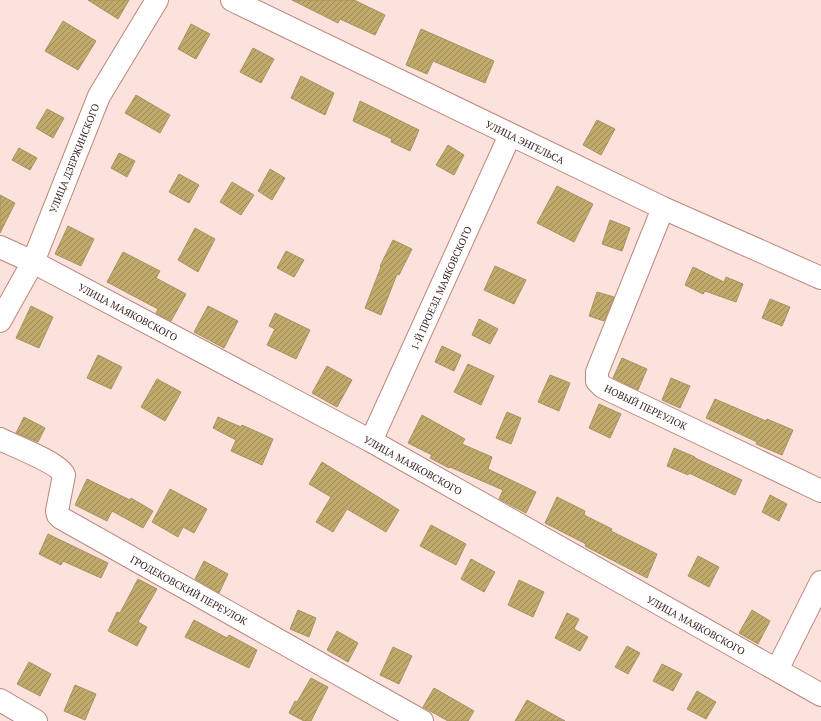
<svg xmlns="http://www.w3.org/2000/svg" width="821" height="721" viewBox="0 0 821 721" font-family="'PT Serif',serif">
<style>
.building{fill:url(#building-hatch);stroke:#a69462}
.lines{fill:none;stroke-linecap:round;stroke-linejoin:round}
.minor-casing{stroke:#be867c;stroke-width:24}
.minor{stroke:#fff;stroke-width:22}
.labels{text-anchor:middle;stroke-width:3.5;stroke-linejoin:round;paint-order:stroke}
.street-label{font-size:10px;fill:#3d2622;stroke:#fff}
</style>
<defs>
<pattern id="building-hatch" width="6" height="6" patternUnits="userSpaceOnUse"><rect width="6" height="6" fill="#c0a96a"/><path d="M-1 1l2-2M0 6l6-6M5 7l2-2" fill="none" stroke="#9d8957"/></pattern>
</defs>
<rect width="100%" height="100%" fill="#fbe2dd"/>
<path class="building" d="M 88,0 L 129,0 L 118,19 Z
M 292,0 L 354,0 L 385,15 L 375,35 L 340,19 L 338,23 Z
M 63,21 L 96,41 L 78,70 L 45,51 Z
M 191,24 L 210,34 L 196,59 L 178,49 Z
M 421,29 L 494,61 L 485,83 L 433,61 L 427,74 L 406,65 Z
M 253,48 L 274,59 L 261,83 L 240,72 Z
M 301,76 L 334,93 L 325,115 L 291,98 Z
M 136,95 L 170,115 L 160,133 L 125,113 Z
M 360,101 L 419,130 L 410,151 L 391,142 L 392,139 L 353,121 Z
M 47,109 L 64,118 L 53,138 L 36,128 Z
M 597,120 L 615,129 L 601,155 L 583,145 Z
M 448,145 L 464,155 L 454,175 L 436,165 Z
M 19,148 L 37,158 L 30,170 L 12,160 Z
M 119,153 L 135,161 L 127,177 L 111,168 Z
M 270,169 L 285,178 L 272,200 L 258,191 Z
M 179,174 L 199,185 L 189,203 L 169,192 Z
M 232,182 L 254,195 L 241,215 L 220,202 Z
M 557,186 L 593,204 L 574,242 L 537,223 Z
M 0,195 L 15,203 L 0,233 Z
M 610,220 L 630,228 L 622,251 L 602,244 Z
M 68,226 L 94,239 L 81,266 L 55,254 Z
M 195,228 L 215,239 L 198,272 L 178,260 Z
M 393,240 L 412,249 L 399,275 L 397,274 L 381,315 L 365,308 L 381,267 L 380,266 Z
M 286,251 L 304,260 L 294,277 L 277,268 Z
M 123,252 L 160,271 L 156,278 L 186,294 L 171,321 L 156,313 L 158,309 L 107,282 Z
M 495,266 L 526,280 L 514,304 L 484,290 Z
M 693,267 L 724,282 L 726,277 L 743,284 L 736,302 L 705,291 L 703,294 L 685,285 Z
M 597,292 L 614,297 L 604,321 L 589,316 Z
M 770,299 L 790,307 L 782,326 L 762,318 Z
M 31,306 L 53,317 L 39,348 L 16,338 Z
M 208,306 L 238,321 L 224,348 L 194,332 Z
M 275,313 L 310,330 L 296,359 L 267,345 L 275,329 L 269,326 Z
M 479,319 L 498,329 L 490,344 L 472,335 Z
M 442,346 L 461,355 L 454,371 L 435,362 Z
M 98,355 L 122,367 L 111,389 L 87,378 Z
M 622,358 L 647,369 L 638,390 L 613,378 Z
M 468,364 L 494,376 L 481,405 L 454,392 Z
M 327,366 L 352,380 L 337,407 L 312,393 Z
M 550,375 L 570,383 L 559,411 L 538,402 Z
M 671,378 L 690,386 L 680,408 L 662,400 Z
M 157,379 L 181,392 L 165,421 L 141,407 Z
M 715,399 L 766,421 L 767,419 L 793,430 L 782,455 L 756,444 L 757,442 L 706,418 Z
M 599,404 L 621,414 L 610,438 L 589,428 Z
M 507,412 L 521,418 L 511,444 L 496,438 Z
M 422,415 L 465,439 L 462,444 L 492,457 L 488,469 L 536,492 L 526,513 L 499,499 L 503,490 L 450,467 L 449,468 L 430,458 L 432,455 L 408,443 Z
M 24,417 L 45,428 L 38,442 L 16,433 Z
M 218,417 L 241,427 L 242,425 L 273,439 L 262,465 L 231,451 L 236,440 L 213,428 Z
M 674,448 L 695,457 L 695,458 L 742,480 L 735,495 L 689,473 L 688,475 L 667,466 Z
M 322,462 L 399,510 L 386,532 L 347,509 L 333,532 L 316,522 L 331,497 L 309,484 Z
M 87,479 L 130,500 L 131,498 L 153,511 L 143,528 L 112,511 L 107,521 L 75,505 Z
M 170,489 L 207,509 L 194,533 L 183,527 L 178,537 L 152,522 Z
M 770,495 L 787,504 L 779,521 L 762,512 Z
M 557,497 L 585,511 L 584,515 L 612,529 L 611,531 L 657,554 L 647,578 L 585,546 L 586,544 L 545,523 Z
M 431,525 L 466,544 L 456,565 L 420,546 Z
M 48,534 L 108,563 L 101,578 L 63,561 L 61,565 L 39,554 Z
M 698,556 L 719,567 L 709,587 L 688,576 Z
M 471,559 L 495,572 L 484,592 L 461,579 Z
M 204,561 L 228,574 L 219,593 L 195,579 Z
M 138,579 L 157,589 L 138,622 L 147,627 L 137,646 L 108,631 L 117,612 L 120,613 Z
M 519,580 L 544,592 L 533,617 L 508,605 Z
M 298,610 L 316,618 L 309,637 L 290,629 Z
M 752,610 L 770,621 L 758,644 L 739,633 Z
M 567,613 L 579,619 L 574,629 L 588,637 L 580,651 L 555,638 Z
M 194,620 L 227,638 L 229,635 L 257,650 L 249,668 L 185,637 Z
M 337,631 L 358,643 L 348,662 L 327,650 Z
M 627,646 L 640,653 L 628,674 L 615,667 Z
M 393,647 L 412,656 L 399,684 L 380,675 Z
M 29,662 L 51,674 L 40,696 L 17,684 Z
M 662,664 L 682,674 L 673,691 L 653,681 Z
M 311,678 L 328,687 L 311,721 L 304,721 L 289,713 L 295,701 L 297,702 Z
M 75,685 L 96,694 L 85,720 L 64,711 Z
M 434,688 L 474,711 L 468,721 L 448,721 L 423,707 Z
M 697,691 L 716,702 L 706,719 L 687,709 Z
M 527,700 L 565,721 L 515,721 Z"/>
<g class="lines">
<g class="minor-casing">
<path id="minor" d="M 232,0 L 663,208 L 821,278
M 663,208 L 597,372 L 597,381 L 603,387 L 821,491
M 0,247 L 33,262 L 371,441 L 821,695
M 0,321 L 33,262 L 99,96 L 157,0
M 0,439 C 14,446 59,463 64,475 L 57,511 L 58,515 L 61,518 L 422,721
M 371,441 L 510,135
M 777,670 L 821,582
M 0,700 L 36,721"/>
</g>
<use href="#minor" class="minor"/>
</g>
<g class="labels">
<g class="street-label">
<text transform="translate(525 142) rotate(26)" y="4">УЛИЦА ЭНГЕЛЬСА</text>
<text transform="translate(74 158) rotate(-68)" y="4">УЛИЦА ДЗЕРЖИНСКОГО</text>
<text transform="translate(441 288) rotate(-66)" y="4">1-Й ПРОЕЗД МАЯКОВСКОГО</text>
<text transform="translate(128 312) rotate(28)" y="4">УЛИЦА МАЯКОВСКОГО</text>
<text transform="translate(646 407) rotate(26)" y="4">НОВЫЙ ПЕРЕУЛОК</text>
<text transform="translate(413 465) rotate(29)" y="4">УЛИЦА МАЯКОВСКОГО</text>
<text transform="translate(189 590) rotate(29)" y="4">ГРОДЕКОВСКИЙ ПЕРЕУЛОК</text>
<text transform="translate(696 625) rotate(29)" y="4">УЛИЦА МАЯКОВСКОГО</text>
</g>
</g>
</svg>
